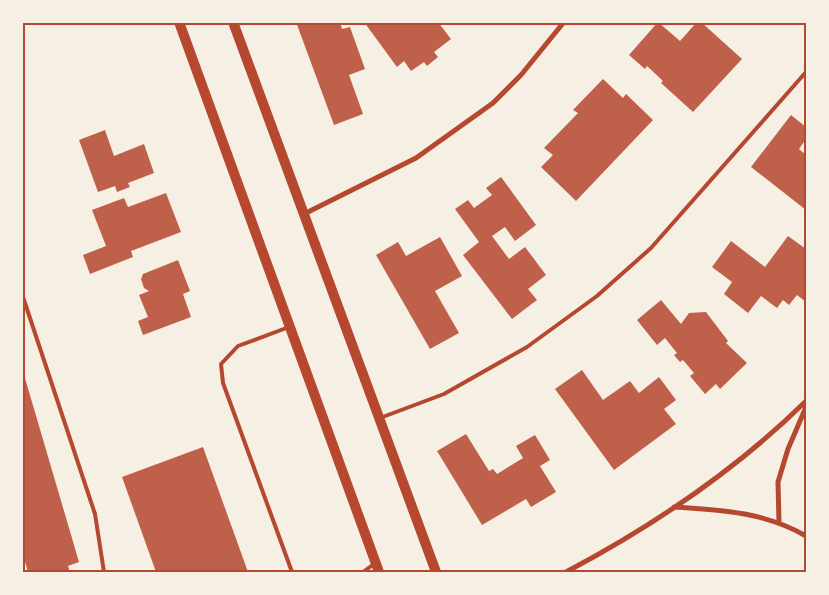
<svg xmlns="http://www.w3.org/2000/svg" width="829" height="595" viewBox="0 0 829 595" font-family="Figtree,sans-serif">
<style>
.building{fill:#bf614a}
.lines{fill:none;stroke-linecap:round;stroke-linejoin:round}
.service{stroke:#b5482f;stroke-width:4}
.minor{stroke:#b5482f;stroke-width:5}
.secondary{stroke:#b5482f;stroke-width:10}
.neatline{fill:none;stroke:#b5482f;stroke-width:2}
</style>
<rect width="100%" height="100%" fill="#f6efe4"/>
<path class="building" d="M 296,22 L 340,22 L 342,29 L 350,27 L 365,69 L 349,75 L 363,114 L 334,125 Z
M 364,22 L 438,22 L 451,39 L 434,52 L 438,57 L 427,66 L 424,62 L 411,71 L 404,61 L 397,67 Z
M 658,22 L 680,41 L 697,22 L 701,22 L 742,59 L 693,112 L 661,83 L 663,81 L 647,66 L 645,69 L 629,55 Z
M 603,79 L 623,98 L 626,94 L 653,120 L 576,201 L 541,167 L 553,155 L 544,148 L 578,113 L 573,110 Z
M 791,115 L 806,127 L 806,139 L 799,149 L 806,155 L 806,210 L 751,167 Z
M 105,130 L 114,156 L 144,144 L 154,173 L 128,183 L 130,187 L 117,192 L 115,186 L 98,192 L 79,140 Z
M 501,177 L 536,225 L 515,241 L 505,227 L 492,236 L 509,259 L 525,247 L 546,275 L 528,289 L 537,300 L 512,319 L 463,255 L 479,242 L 455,209 L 468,200 L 474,208 L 492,195 L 486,188 Z
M 166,193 L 181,232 L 131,251 L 133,257 L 90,274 L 83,255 L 106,246 L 92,210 L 124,198 L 128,207 Z
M 788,236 L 806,249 L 806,302 L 797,295 L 789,305 L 783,300 L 777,308 L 761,296 L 748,313 L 724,294 L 732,282 L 712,267 L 731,241 L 765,267 Z
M 440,237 L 462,276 L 435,291 L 459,333 L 430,349 L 376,255 L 398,242 L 406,256 Z
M 178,260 L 190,291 L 183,294 L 191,317 L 143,335 L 138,321 L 148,317 L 139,295 L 149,291 L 144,288 L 141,279 L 143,274 Z
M 661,300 L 681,324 L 689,313 L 706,312 L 728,341 L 726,343 L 747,363 L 720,389 L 716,384 L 705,394 L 690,376 L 694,373 L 683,360 L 680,362 L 674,355 L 677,353 L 665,338 L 657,345 L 637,320 Z
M 22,368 L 79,562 L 68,566 L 70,572 L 28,572 L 22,552 Z
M 582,370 L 603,400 L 630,381 L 639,393 L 659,377 L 676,400 L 664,409 L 676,424 L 614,470 L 555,389 Z
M 466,434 L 489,471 L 493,469 L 497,474 L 523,458 L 516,446 L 535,435 L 550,460 L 540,466 L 556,492 L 531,507 L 526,499 L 482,525 L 437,451 Z
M 203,447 L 248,572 L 156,572 L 122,477 Z"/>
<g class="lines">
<path class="service" d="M 22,294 L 95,514 L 104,572
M 289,327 L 238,346 L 221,364 L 223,383 L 292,572
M 380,418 L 444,394 L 527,347 L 597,296 L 651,248 L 806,72
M 363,572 L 374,564"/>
<path class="minor" d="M 304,214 L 416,158 L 493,103 L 521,75 L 564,22
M 674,507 C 721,510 765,512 806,536
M 779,522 L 778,482 L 788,449 L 806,407
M 566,572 C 653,526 736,470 806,401"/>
<path class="secondary" d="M 179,22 L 379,572
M 233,22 L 436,572"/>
</g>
<rect width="829" height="595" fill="none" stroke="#f6efe4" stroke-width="48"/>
<rect x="24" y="24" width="781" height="547" class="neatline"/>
</svg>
